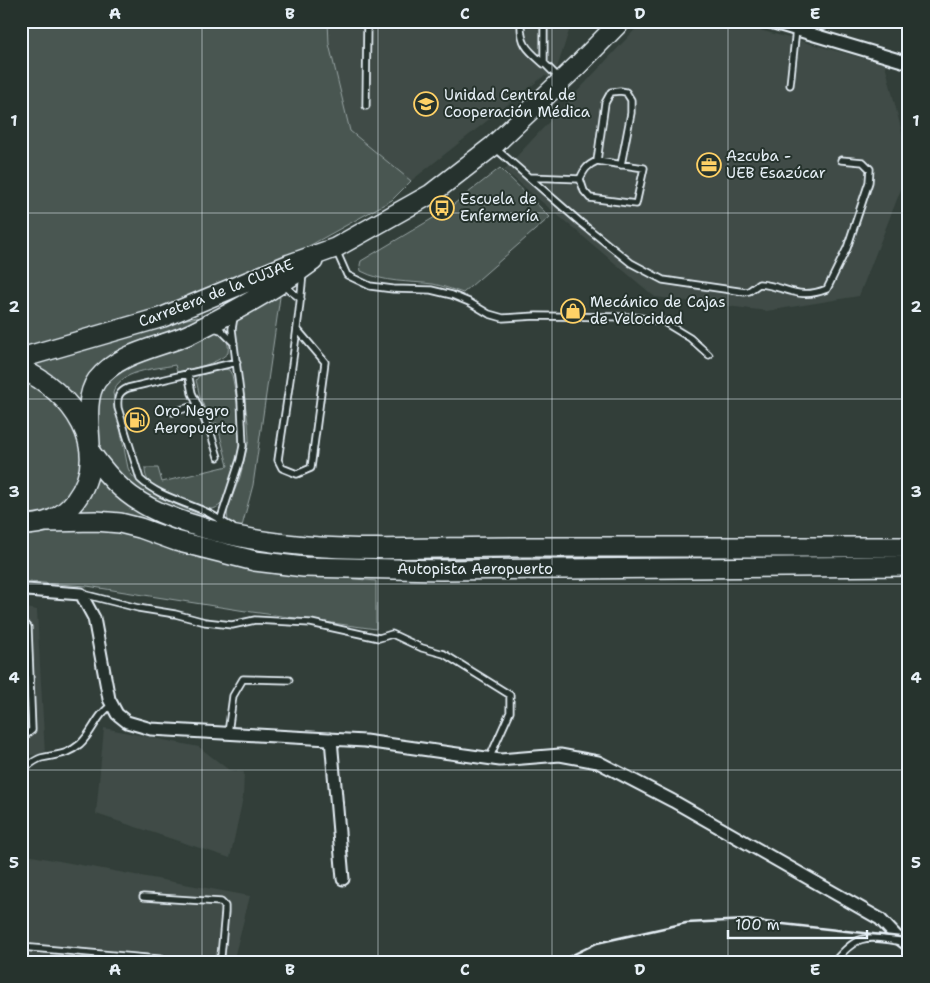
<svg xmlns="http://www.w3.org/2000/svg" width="930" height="983" viewBox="0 0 930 983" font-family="'Shantell Sans',sans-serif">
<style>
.built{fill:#3f4b46}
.green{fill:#495651;stroke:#98a4a4}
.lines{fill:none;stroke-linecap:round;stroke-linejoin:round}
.service-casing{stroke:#e8f1f8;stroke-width:9}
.minor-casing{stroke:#e8f1f8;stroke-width:15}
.trunk-casing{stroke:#e8f1f8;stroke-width:22}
.service{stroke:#26332d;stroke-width:5.5}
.minor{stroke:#26332d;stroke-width:11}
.trunk{stroke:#26332d;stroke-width:19}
.rail{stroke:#e8f1f8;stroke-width:2.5}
.grid{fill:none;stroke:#e8f1f8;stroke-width:1;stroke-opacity:0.55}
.labels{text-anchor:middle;stroke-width:4;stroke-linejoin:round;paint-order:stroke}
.poi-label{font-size:15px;fill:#e8f1f8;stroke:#26332d;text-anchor:start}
.street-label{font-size:15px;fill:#e8f1f8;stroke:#26332d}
.neatline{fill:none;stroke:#e8f1f8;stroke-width:2}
.grid-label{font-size:16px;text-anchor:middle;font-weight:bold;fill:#e8f1f8}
</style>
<rect width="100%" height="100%" fill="#323e39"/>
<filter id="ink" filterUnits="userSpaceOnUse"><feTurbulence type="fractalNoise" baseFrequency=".02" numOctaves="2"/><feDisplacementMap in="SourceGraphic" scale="10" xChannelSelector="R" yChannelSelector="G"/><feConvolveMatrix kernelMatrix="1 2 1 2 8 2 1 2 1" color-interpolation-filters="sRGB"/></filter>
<g filter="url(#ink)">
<path class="built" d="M 21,21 L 574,21 L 570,28 L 557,68 L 549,77 L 544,76 L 411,181 L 392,200 Z
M 643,21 L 727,21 L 885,64 L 909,161 L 909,169 L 859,296 L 767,311 L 655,297 L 504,170 Z
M 21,607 L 37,610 L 45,754 L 21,756 Z
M 104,728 L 199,747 L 229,770 L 244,772 L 243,798 L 230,858 L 96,814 Z
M 21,854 L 250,896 L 233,962 L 21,962 Z"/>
<path class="green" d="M 21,21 L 328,21 L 329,44 L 350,131 L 411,181 L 392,200 L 298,252 L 175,307 L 21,350 Z
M 500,168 L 550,217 L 463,293 C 454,290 443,286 433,284 C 409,281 384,283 361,271 L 360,265 L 361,261 L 445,211 Z
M 272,297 L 280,297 L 253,485 L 241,530 L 228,523 L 227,510 L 240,477 L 249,440 L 248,423 L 234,329 L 235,320 Z
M 197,317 L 208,320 L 127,353 L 82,408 C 68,388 50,373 29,361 L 148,327 Z
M 215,332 C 224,336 230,341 228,353 C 215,365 194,368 177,372 L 175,365 C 155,369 119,370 113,393 L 128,468 C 135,492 206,517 230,527 L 164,511 L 107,468 L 99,445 L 94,411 L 99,388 L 115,370 Z
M 224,369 L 229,370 L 232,375 C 238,404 243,431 237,460 C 234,475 226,490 221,504 C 218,507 215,509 211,509 C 202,509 157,490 150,483 C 146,478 145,474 145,468 L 158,468 L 162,482 L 228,466 L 217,423 L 211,424 L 200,397 L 196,380 L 200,375 Z
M 21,374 L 67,411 L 84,444 L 76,491 L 51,513 L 21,520 Z
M 99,474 L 212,535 L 571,554 L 571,559 L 347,562 L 263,556 L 76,515 L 92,491 Z
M 88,529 L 118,530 L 253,569 L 376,581 L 376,629 L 252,612 L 87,586 L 28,582 L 21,580 L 21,532 Z"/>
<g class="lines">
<g class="service-casing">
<path id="service" d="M 521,21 C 520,45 528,50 544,64
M 544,21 L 544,63 L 560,79
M 900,21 L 909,23
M 790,85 L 796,29
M 366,106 L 367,21
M 494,147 L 580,222 L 631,263 L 663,280 L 745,292 L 749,291 L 759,284 C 787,286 797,301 827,289 L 847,248 L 869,182 L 870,169 L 863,162 L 841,160
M 597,161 L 605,103 L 611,92 L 620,91 L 626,92 L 631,100 L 631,113 L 621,165
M 529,177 L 580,179 L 584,191 L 590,198 L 636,204 L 644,168 L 597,161 C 587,165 584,170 580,179
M 336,250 L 347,275 L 370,286 L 393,289 L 431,290 L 452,295 L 469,302 L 489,314 L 503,318 L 536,316 L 633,317 L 662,321 L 690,338 L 709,355
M 283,285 L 301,299
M 214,328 L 221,330 L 234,343
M 297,329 L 325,362 L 311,468 L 297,474 L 282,468 L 278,460 C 287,398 298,335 303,272
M 188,373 L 192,393 L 211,434 L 218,457
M 173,412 L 197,405
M 220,521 L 240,460 L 243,446 L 241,401 L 232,329 L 234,317
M 232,527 C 222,522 214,515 204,511 C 182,501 158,496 140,479 L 118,408 C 117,398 118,392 128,388 L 237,362
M 83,594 L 138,608 L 175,614 L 205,622 L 232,625 L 255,620 L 311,623 L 379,638 L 392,634 L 422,648 L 444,654 L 510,695 L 510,712 L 489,759
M 21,620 L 28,627 L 32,730 L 21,739
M 228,733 L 233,696 L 243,679 L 289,680
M 21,771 C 27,767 34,760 41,758 C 57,754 66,756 80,744 C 94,731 96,715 112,705
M 143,897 L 221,902 L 225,906 L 225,912 L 221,956 L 217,960 L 213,962
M 21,947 L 192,962
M 834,962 C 856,936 864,935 897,941"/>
</g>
<g class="minor-casing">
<path id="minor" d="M 767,21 L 909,63
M 21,588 L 26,590 L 81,594 L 94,618 L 109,699 L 117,714 L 127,722 L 151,729 L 365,741 L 500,760 L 560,755 L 598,762 L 673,801 L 880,919 L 896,936 L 909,946
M 331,739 L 343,879"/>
</g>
<g class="trunk-casing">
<path id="trunk" d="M 21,358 L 163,317 L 290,264 L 335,248 L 431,194 L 493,146 L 578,65 L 621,21
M 21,369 C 71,391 114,449 75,501 C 61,519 44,525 21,525
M 90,444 C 89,424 85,396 97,380 C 120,351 161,348 192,333 C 234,312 276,289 313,261
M 91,453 C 111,481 129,499 161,513 C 272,560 396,547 513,547 C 645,547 777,547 909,547
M 47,522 L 96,521 L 120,523 L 140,528 L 176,541 L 255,561 L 304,567 L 440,570 L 909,566"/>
</g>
<use href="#service" class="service"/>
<use href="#minor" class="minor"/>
<use href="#trunk" class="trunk"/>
<path class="rail" d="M 558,962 L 597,943 L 686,923 L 747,920 L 909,938"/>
</g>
</g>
<path class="grid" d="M 202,21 L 202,962M 378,21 L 378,962M 552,21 L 552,962M 728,21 L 728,962M 21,213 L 909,213M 21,399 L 909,399M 21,584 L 909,584M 21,770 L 909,770"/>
<defs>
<g id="university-ring" transform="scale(1.25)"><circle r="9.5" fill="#26332d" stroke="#ffd166" stroke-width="1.5"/><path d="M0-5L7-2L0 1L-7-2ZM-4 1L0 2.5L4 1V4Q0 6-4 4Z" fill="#ffd166"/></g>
<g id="office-ring" transform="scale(1.25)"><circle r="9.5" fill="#26332d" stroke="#ffd166" stroke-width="1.5"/><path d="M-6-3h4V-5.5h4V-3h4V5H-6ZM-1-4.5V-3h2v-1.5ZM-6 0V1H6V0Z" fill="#ffd166"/></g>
<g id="bus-ring" transform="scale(1.25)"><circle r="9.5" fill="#26332d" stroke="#ffd166" stroke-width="1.5"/><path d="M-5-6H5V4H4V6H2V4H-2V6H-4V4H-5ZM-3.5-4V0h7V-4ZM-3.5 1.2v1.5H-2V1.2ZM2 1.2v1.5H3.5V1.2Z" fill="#ffd166"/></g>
<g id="shop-ring" transform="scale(1.25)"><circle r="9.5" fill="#26332d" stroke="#ffd166" stroke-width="1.5"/><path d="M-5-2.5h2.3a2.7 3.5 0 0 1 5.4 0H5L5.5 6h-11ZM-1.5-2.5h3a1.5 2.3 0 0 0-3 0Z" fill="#ffd166"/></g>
<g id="fuel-ring" transform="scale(1.25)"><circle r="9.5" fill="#26332d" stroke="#ffd166" stroke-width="1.5"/><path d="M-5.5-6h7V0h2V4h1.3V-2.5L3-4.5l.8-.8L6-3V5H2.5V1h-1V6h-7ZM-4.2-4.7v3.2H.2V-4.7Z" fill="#ffd166"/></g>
</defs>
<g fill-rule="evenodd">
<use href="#university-ring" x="426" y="104"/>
<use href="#office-ring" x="709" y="165"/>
<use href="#bus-ring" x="442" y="208"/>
<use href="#shop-ring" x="573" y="311"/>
<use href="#fuel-ring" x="137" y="420"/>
</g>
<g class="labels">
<g class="poi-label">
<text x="444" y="100">Unidad Central de<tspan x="444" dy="17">Cooperación Médica</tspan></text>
<text x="726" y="161">Azcuba -<tspan x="726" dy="17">UEB Esazúcar</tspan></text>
<text x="460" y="204">Escuela de<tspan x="460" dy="17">Enfermería</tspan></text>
<text x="590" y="307">Mecánico de Cajas<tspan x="590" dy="17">de Velocidad</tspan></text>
<text x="154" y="416">Oro Negro<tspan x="154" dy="17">Aeropuerto</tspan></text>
</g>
<g class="street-label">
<text transform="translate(216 293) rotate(-21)" y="5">Carretera de la CUJAE</text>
<text x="475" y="574">Autopista Aeropuerto</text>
</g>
</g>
<rect width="930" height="983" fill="none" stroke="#26332d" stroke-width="55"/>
<path d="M728 930v8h139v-8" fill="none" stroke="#e8f1f8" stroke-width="2.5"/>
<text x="735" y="930" font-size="15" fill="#e8f1f8" stroke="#26332d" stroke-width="4" paint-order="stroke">100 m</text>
<rect x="28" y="28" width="874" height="928" class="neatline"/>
<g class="grid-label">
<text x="115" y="19">A</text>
<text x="290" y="19">B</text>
<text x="465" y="19">C</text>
<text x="640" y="19">D</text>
<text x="815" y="19">E</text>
<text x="14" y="126">1</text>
<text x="916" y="126">1</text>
<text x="14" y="312">2</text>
<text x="916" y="312">2</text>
<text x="14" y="497">3</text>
<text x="916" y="497">3</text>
<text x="14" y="683">4</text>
<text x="916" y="683">4</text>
<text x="14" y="868">5</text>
<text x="916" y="868">5</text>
<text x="115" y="975">A</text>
<text x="290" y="975">B</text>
<text x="465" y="975">C</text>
<text x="640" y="975">D</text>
<text x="815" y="975">E</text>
</g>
</svg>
